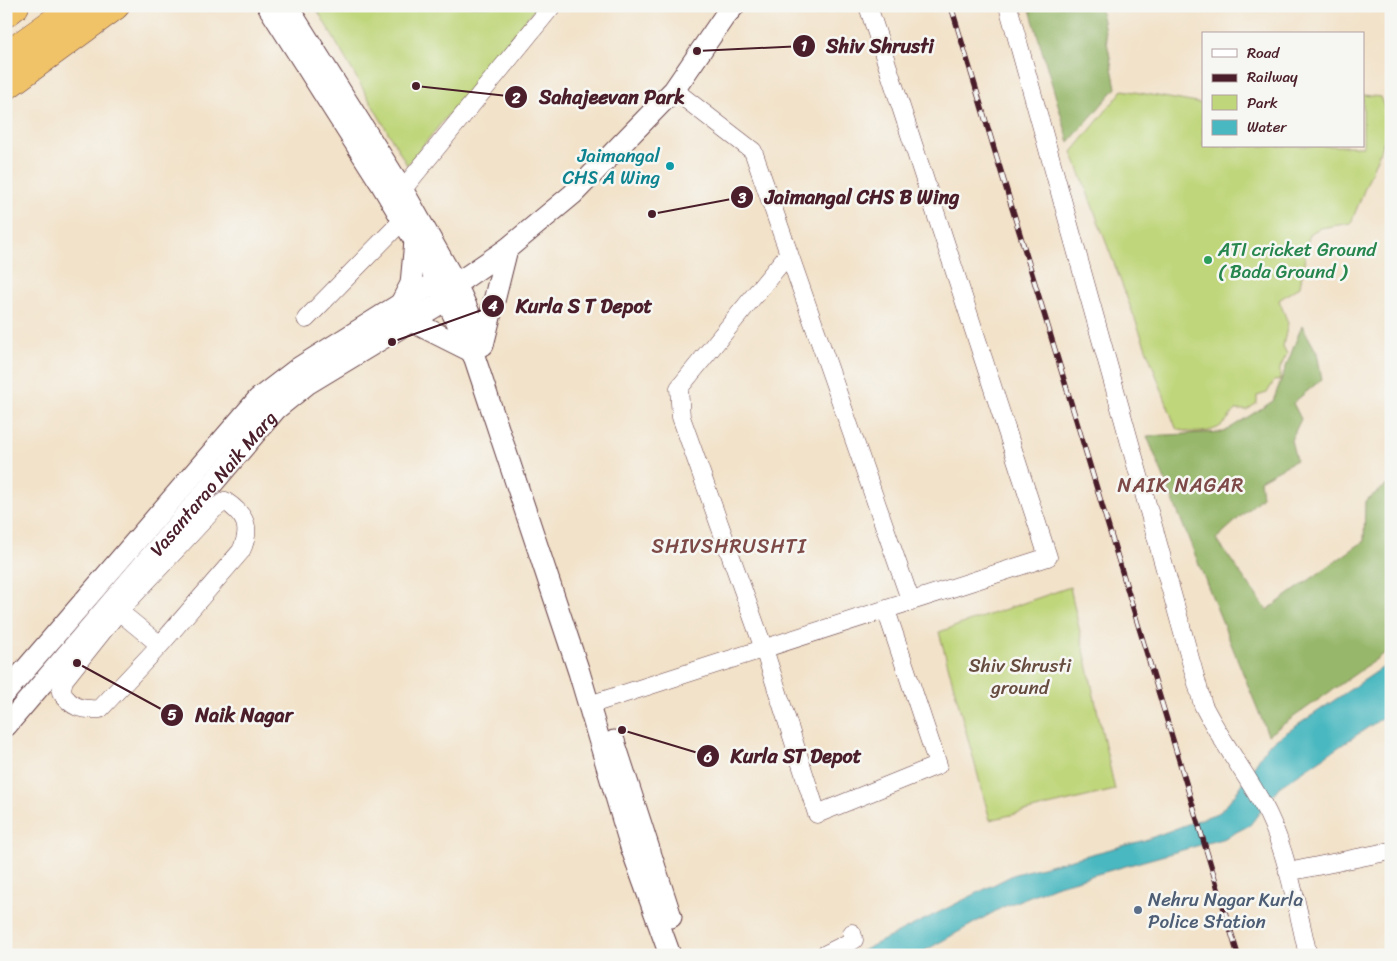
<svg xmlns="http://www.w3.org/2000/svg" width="1397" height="961" viewBox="0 0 1397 961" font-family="Sriracha,sans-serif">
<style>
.green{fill:#bfd67a;stroke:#847a52}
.forest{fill:#97b76a;stroke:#706b4a}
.water{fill:#49b8c0;stroke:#4a6c76}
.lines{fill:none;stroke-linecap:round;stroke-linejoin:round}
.minor-casing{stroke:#633c43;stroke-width:19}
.tertiary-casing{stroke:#633c43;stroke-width:23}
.trunk-casing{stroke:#633c43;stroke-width:29}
.minor{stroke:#fff;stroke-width:18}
.tertiary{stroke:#fff;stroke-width:21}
.trunk{stroke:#f1c369;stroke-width:28}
.rail-casing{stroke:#4a1f2b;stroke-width:5.5}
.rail{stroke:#f6f6f2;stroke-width:4;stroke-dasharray:11;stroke-linecap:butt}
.culture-dot{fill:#0f9aa8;stroke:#f6f6f2;stroke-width:2}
.leisure-dot{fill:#2e9e5b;stroke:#f6f6f2;stroke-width:2}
.service-dot{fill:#5c6f8a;stroke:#f6f6f2;stroke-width:2}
.labels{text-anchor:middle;stroke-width:5;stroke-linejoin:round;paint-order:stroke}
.culture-label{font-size:19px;fill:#0d838f;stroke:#f6f6f2;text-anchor:end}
.leisure-label{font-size:19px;fill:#27864d;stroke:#f6f6f2;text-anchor:start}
.street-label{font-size:19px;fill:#4a1f2b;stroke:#f6f6f2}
.park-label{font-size:19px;fill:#674d3f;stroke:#f6f6f2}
.service-label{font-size:19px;fill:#4e5e75;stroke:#f6f6f2;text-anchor:start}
.neighbourhood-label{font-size:20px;letter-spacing:1px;fill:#7d4a47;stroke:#f6f6f2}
.leader{fill:none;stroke:#4a1f2b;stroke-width:2}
.callout-dot{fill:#4a1f2b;stroke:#f6f6f2;stroke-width:2}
.mark-label{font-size:15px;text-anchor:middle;font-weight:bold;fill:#fff}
.callout-label{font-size:20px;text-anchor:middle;font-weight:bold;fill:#4a1f2b;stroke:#f6f6f2;stroke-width:5;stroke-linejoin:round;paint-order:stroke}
</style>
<rect width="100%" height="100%" fill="#f6f6f2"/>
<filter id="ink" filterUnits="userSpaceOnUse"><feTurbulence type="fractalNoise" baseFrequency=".02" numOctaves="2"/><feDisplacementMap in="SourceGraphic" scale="10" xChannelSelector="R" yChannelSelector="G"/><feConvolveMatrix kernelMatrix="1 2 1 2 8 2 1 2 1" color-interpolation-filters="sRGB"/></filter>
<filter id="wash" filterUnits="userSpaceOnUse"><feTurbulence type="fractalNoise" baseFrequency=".0096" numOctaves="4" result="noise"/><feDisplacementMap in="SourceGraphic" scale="20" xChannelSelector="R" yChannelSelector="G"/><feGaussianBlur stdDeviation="1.12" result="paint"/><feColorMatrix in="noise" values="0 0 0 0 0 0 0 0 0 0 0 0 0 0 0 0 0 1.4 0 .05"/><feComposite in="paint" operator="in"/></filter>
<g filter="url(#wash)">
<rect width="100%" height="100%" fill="#f2e2c9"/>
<path class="green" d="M 315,6 L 537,6 L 407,165 Z
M 1123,90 L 1203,104 L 1203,146 L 1363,146 L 1363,95 L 1380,97 L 1391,123 L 1351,223 L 1320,228 L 1309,234 L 1300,286 L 1279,300 L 1288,323 L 1283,346 L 1287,354 L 1280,368 L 1280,380 L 1274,381 L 1267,393 L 1257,396 L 1257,403 L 1247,410 L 1235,410 C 1231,415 1227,421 1222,425 C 1211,434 1187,434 1176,428 L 1072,152 Z
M 1070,587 L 1115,790 L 990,820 L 939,632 Z"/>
<path class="forest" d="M 1029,6 L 1100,6 L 1116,88 L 1069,142 Z
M 1302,325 L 1317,353 L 1322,379 L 1293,403 L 1301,419 L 1291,440 L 1296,460 L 1260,480 L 1262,497 L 1216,539 L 1267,610 L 1364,541 L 1365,501 L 1391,482 L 1391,649 L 1268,735 L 1147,436 L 1224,432 L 1273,401 Z"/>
<path class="water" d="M 1391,662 L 1391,712 L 1279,787 L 1250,825 L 1225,838 L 1055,886 L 1003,907 L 917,955 L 854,955 L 1015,874 L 1145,840 L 1220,812 L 1239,789 L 1268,745 Z"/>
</g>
<g filter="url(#ink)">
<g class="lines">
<g class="minor-casing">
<path id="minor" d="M 1008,6 L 1203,705 C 1222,743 1249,777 1268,814 C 1287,853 1298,912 1308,955
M 674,90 L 753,151 L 911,602
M 394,200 L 552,6
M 789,253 L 679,388 L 681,417 L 764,649 L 817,814 L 938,765 L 886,610
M 306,319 L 403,220
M 110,604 L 160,645 L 100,709 C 81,710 72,708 61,692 L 64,680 L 119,611 L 213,510 L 225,501 C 246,515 252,528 241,551 L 160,645
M 589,705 L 1048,557 L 868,6
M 1288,872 L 1391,851
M 824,955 L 854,940 L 852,933"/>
</g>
<g class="tertiary-casing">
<g id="tertiary">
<path d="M 268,6 L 380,182 L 415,241 L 430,267 L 475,359 L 579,672 L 631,847 L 670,955"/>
<path d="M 287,6 L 402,189 L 456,284 L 483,344"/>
<path d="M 415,241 L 411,284 L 401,303 L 413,322 L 471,351"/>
<path d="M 483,345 L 507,249"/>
<path d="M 6,692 L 258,399 L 297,369 L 437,281 L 451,283"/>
<path id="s1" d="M 6,726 L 276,409 L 307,384 L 446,300 L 456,284 L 507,249 L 573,194 L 674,90 L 724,17 L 734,6"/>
<path d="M 614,741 L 671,917"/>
</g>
</g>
<g class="trunk-casing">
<path id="trunk" d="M 6,13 L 15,6
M 6,56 L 76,6
M 6,86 L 115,6"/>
</g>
<use href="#minor" class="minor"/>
<use href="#tertiary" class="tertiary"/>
<use href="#trunk" class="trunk"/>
<g class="rail-casing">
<path id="rail" d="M 951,6 L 1238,955"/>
</g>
<use href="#rail" class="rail"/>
</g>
</g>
<circle class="culture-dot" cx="670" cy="166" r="5"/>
<circle class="leisure-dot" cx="1208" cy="260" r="5"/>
<circle class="service-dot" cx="1138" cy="910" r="5"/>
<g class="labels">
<g class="culture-label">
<text x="660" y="162">Jaimangal<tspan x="660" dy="22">CHS A Wing</tspan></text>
</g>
<g class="leisure-label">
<text x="1218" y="256">ATI cricket Ground<tspan x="1218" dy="22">( Bada Ground )</tspan></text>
</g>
<g class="street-label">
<text dy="7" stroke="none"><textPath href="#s1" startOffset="319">Vasantarao Naik Marg</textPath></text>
</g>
<g class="park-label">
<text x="1020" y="672">Shiv Shrusti<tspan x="1020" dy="22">ground</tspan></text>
</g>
<g class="service-label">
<text x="1148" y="906">Nehru Nagar Kurla<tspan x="1148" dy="22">Police Station</tspan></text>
</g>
<g class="neighbourhood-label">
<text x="1181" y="492">NAIK NAGAR</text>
<text x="729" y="553">SHIVSHRUSHTI</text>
</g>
</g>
<path class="leader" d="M697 51L804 46M416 86L516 97M652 214L742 197M392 342L493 306M77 663L172 715M622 730L708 756"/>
<g class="callout-dot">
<circle cx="697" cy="51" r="5"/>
<circle cx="416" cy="86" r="5"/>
<circle cx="652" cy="214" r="5"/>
<circle cx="392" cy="342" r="5"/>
<circle cx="77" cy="663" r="5"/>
<circle cx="622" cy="730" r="5"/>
<circle cx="804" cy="46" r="12"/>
<circle cx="516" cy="97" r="12"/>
<circle cx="742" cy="197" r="12"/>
<circle cx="493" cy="306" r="12"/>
<circle cx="172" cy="715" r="12"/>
<circle cx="708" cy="756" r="12"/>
</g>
<g class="mark-label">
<text x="804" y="51">1</text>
<text x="516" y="103">2</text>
<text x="742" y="203">3</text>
<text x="493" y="311">4</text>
<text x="172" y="720">5</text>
<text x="708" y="762">6</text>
</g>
<g class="callout-label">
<text x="880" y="53">Shiv Shrusti</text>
<text x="612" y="104">Sahajeevan Park</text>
<text x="862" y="204">Jaimangal CHS B Wing</text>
<text x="584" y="313">Kurla S T Depot</text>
<text x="244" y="722">Naik Nagar</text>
<text x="796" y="763">Kurla ST Depot</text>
</g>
<rect width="1397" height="961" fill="none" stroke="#f6f6f2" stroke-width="25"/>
<rect x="1202" y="32" width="162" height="115" fill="#f6f6f2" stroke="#b1a0a2"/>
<rect x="1212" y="49" width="25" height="8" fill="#ffffff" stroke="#b1a0a2"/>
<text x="1247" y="58" font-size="15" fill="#4a1f2b">Road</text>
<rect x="1212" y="74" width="25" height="8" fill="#4a1f2b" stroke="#b1a0a2"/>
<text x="1247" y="82" font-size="15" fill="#4a1f2b">Railway</text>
<rect x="1212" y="95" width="25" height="15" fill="#bfd67a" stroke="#b1a0a2"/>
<text x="1247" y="108" font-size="15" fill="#4a1f2b">Park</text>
<rect x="1212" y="120" width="25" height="15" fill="#49b8c0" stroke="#b1a0a2"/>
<text x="1247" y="132" font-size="15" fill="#4a1f2b">Water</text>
</svg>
